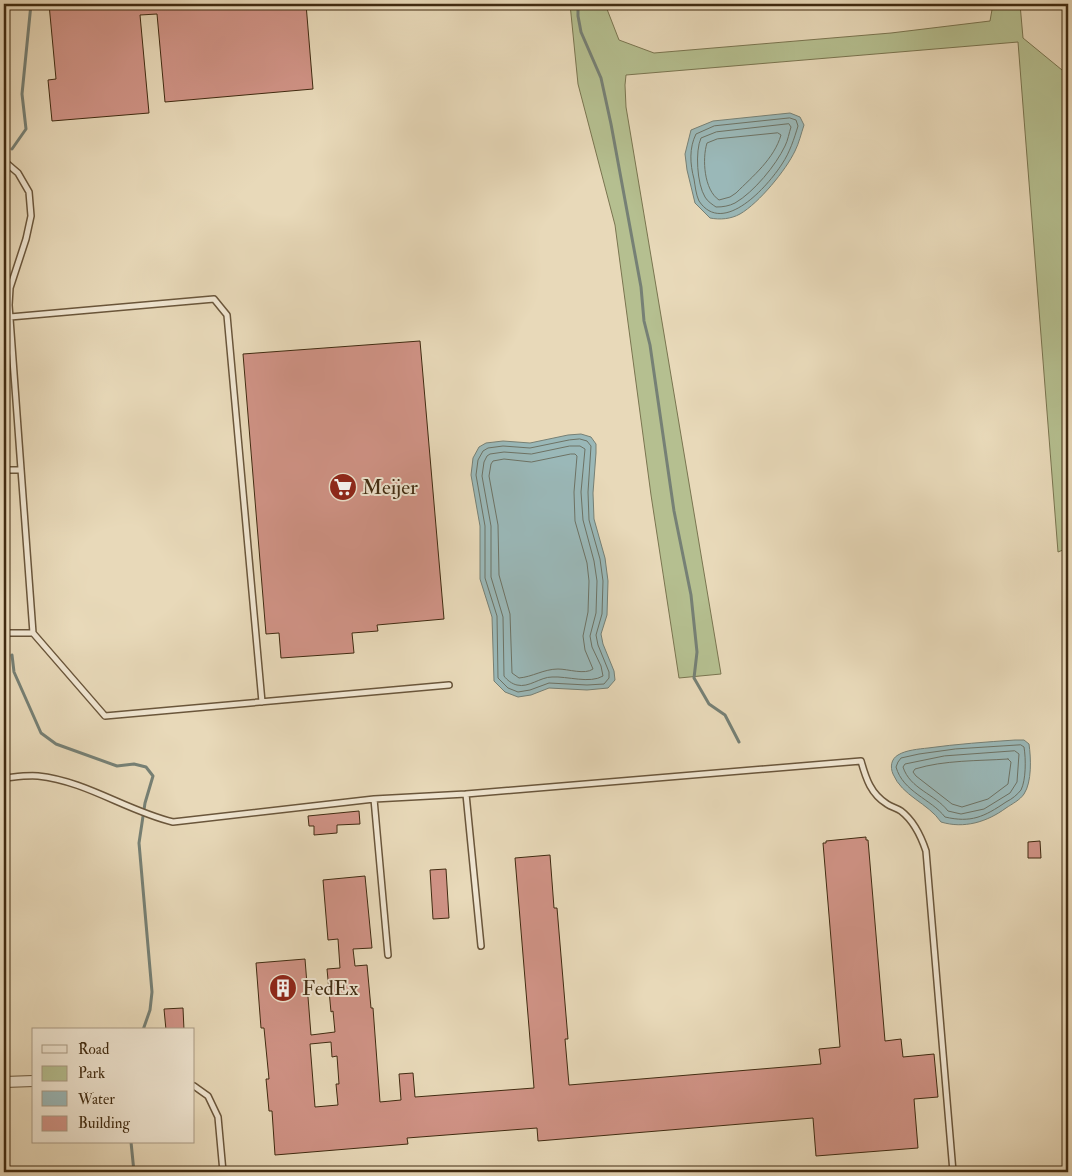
<svg xmlns="http://www.w3.org/2000/svg" width="1072" height="1176" viewBox="0 0 1072 1176" font-family="'IM FELL Double Pica',serif">
<style>
.green{fill:#b5bf90;stroke:#7a7550}
.water{fill:#9ab8b8;stroke:#768075}
.lines{fill:none;stroke-linecap:round;stroke-linejoin:round}
.shore{stroke:#6d7264;stroke-width:1}
.stream{stroke:#768075;stroke-width:3}
.building{fill:#d09386;stroke:#402b11;fill-rule:evenodd}
.service-casing{stroke:#6a563b;stroke-width:8}
.minor-casing{stroke:#6a563b;stroke-width:12}
.service{stroke:#f0e6d2;stroke-width:5}
.minor{stroke:#f0e6d2;stroke-width:10}
.labels{text-anchor:middle;stroke-width:4;stroke-linejoin:round;paint-order:stroke}
.poi-label{font-size:21px;fill:#402b11;stroke:#f0e6d2;text-anchor:start}
</style>
<rect width="100%" height="100%" fill="#e8d9b9"/>
<filter id="stains"><feTurbulence type="fractalNoise" baseFrequency=".004" numOctaves="4"/><feColorMatrix values="0 0 0 0 .2 0 0 0 0 .09 0 0 0 0 .02 0 0 0 .5 -.17"/></filter>
<radialGradient id="worn" r=".72"><stop offset=".6" stop-color="#630" stop-opacity="0"/><stop offset="1" stop-color="#630" stop-opacity=".3"/></radialGradient>
<path class="green" d="M 570,4 L 605,4 L 619,40 L 654,53 L 891,33 L 990,21 L 993,4 L 1020,4 L 1023,38 L 1062,70 L 1068,70 L 1068,548 L 1058,552 L 1018,42 L 626,75 L 625,85 L 626,107 L 721,674 L 679,678 L 651,495 L 615,225 L 578,84 Z"/>
<path class="water" d="M 790,113 L 800,117 L 804,125 C 801,134 799,143 795,151 C 786,170 759,203 740,214 C 731,219 720,220 710,218 L 695,203 L 687,170 L 685,154 L 691,130 L 713,121 Z
M 581,434 L 591,437 L 596,444 L 596,453 L 593,493 L 594,519 L 605,558 L 608,581 L 607,615 L 601,634 L 603,644 L 614,671 L 615,680 L 608,688 L 587,690 L 549,688 L 531,695 L 518,697 L 505,692 L 494,681 L 492,617 L 480,579 L 480,526 L 471,475 L 473,458 L 479,447 L 486,443 L 503,441 L 530,443 L 568,435 Z
M 1015,740 L 1024,740 L 1029,744 C 1031,758 1032,782 1024,794 C 1020,800 1012,804 1006,808 C 987,822 964,829 941,822 C 928,803 902,796 893,774 C 890,767 891,759 898,755 C 906,750 919,749 928,748 C 957,744 986,742 1015,740 Z"/>
<g class="lines">
<path class="shore" d="M 790,118 L 796,120 L 798,126 C 794,139 790,152 782,164 C 768,186 723,237 699,201 C 696,195 695,185 694,179 C 690,164 689,148 696,134 L 714,126 Z
M 789,124 L 791,127 C 789,133 788,140 785,146 C 776,165 754,192 735,203 C 729,206 723,207 716,207 C 713,205 707,201 705,197 C 697,184 695,151 701,138 L 716,132 Z
M 778,133 L 781,135 C 774,159 753,176 736,193 L 730,197 L 719,200 C 704,190 702,159 707,143 L 717,139 Z
M 580,439 L 587,441 L 591,446 L 588,492 L 589,520 L 600,559 L 603,581 L 602,614 L 596,635 L 598,645 L 609,672 L 609,678 L 604,684 L 587,685 L 549,683 L 530,690 L 518,692 L 508,688 L 498,678 L 497,616 L 485,578 L 485,526 L 476,475 L 478,460 L 483,451 L 488,448 L 503,446 L 530,448 L 569,440 Z
M 570,446 L 580,446 L 585,449 L 581,492 L 583,520 L 594,561 L 597,581 L 596,613 L 590,636 L 592,647 L 601,666 L 603,676 C 590,684 567,676 552,677 C 540,677 529,688 517,685 C 512,684 507,680 504,676 L 503,617 L 491,577 L 491,526 L 482,476 L 484,462 L 487,456 L 490,454 L 504,452 L 531,454 Z
M 571,454 L 575,454 L 577,456 L 574,492 L 575,521 L 587,563 L 589,581 L 588,612 L 583,636 L 585,650 L 593,669 C 585,675 568,669 558,669 C 544,669 532,677 519,678 L 512,673 L 510,614 L 499,575 L 498,525 L 489,476 L 491,464 L 493,461 L 504,459 L 531,462 Z
M 1021,745 L 1024,747 C 1026,759 1026,780 1021,790 C 1017,795 1012,799 1006,802 C 984,817 971,823 945,817 C 931,799 903,792 896,767 L 898,762 L 901,758 L 919,754 L 955,749 Z
M 1015,751 L 1019,754 L 1017,782 L 1010,793 L 984,809 L 961,814 L 948,811 C 935,794 910,789 903,767 L 905,764 L 944,756 Z
M 1008,759 L 1011,762 L 1008,784 L 988,799 L 962,807 L 952,804 L 916,776 L 913,772 L 915,769 C 944,760 978,761 1008,759 Z"/>
<path class="stream" d="M 578,4 L 578,16 L 581,32 L 601,78 L 611,124 L 641,287 L 644,321 L 650,345 L 674,511 L 691,595 L 697,652 L 694,678 L 709,704 L 725,715 L 739,742
M 12,149 L 26,129 L 22,94 L 31,4
M 4,607 L 7,614
M 12,655 L 14,672 L 41,733 L 56,744 L 117,766 L 134,764 L 146,767 L 153,776 L 145,803 L 139,843 L 152,992 L 150,1010 L 143,1030
M 131,1142 L 134,1172"/>
</g>
<path class="building" d="M 49,4 L 306,4 L 313,89 L 165,102 L 157,14 L 140,15 L 149,113 L 52,121 L 48,80 L 56,79 Z
M 420,341 L 444,619 L 377,625 L 378,631 L 352,633 L 354,653 L 281,658 L 279,633 L 266,634 L 243,354 Z
M 359,811 L 360,824 L 337,825 L 337,833 L 314,835 L 314,826 L 309,826 L 308,816 Z
M 866,837 L 866,840 L 868,840 L 885,1041 L 901,1039 L 903,1057 L 934,1054 L 938,1097 L 914,1099 L 918,1148 L 816,1156 L 813,1118 L 538,1141 L 537,1128 L 407,1138 L 408,1144 L 275,1155 L 272,1111 L 269,1111 L 266,1079 L 269,1079 L 264,1028 L 261,1028 L 256,963 L 305,959 L 311,1035 L 335,1032 L 333,1011 L 331,1012 L 327,969 L 340,968 L 338,939 L 328,940 L 323,880 L 365,876 L 372,948 L 353,949 L 355,966 L 367,965 L 371,1008 L 373,1008 L 380,1102 L 401,1100 L 399,1074 L 413,1073 L 415,1097 L 534,1088 L 515,858 L 550,855 L 554,908 L 557,908 L 568,1039 L 565,1039 L 569,1085 L 821,1064 L 819,1049 L 840,1047 L 823,843 L 826,843 L 826,841 ZM 331,1042 L 332,1057 L 337,1056 L 339,1084 L 336,1084 L 338,1105 L 315,1107 L 310,1044 Z
M 1040,841 L 1041,858 L 1028,858 L 1028,842 Z
M 446,869 L 449,918 L 433,919 L 430,870 Z
M 183,1008 L 184,1030 L 166,1030 L 164,1009 Z"/>
<g class="lines">
<g class="service-casing">
<path id="service" d="M 4,161 L 18,173 L 29,192 L 31,216 L 26,239 L 10,288 L 9,305 L 33,633
M 10,317 L 214,299 L 227,315 L 262,702
M 4,470 L 21,470
M 4,633 L 33,633 L 105,716 L 449,685
M 4,778 C 15,777 27,775 38,776 C 86,781 127,811 173,822 L 374,799 L 466,794 L 861,761 C 866,779 871,794 887,804 C 891,807 897,808 901,811 C 914,821 921,836 926,851 L 953,1172
M 466,794 L 481,946
M 374,799 L 388,955
M 194,1086 L 208,1096 L 218,1117 L 223,1172"/>
</g>
<g class="minor-casing">
<path id="minor" d="M 4,1082 L 34,1081"/>
</g>
<use href="#service" class="service"/>
<use href="#minor" class="minor"/>
</g>
<defs>
<g id="supermarket-disc" transform="scale(1.4375)"><circle r="9.5" fill="#8f2418" stroke="#f0e6d2"/><path d="M-6-5.5h2.5l.6 2H6L4.5 2H-2.5L-4.4-4H-6ZM-1.5 3.2a1.3 1.3 0 1 0 .1 0ZM3 3.2a1.3 1.3 0 1 0 .1 0Z" fill="#fff"/></g>
<g id="building-disc" transform="scale(1.4375)"><circle r="9.5" fill="#8f2418" stroke="#f0e6d2"/><path d="M-4-6H4V6H1V3H-1V6H-4ZM-2.5-4.3h1.7v1.8h-1.7ZM.8-4.3h1.7v1.8H.8ZM-2.5-1h1.7V.8h-1.7ZM.8-1h1.7V.8H.8Z" fill="#fff"/></g>
</defs>
<g fill-rule="evenodd">
<use href="#supermarket-disc" x="343" y="487"/>
<use href="#building-disc" x="283" y="988"/>
</g>
<g class="labels">
<g class="poi-label">
<text x="362" y="494">Meijer</text>
<text x="302" y="995">FedEx</text>
</g>
</g>
<rect width="1072" height="1176" fill="none" stroke="#e8d9b9" stroke-width="20"/>
<rect x="5" y="5" width="1062" height="1166" fill="none" stroke="#402b11" stroke-width="2.5"/>
<rect x="10" y="10" width="1052" height="1156" fill="none" stroke="#402b11"/>
<rect x="32" y="1028" width="162" height="115" fill="#f0e6d2" stroke="#aa9b85"/>
<rect x="42" y="1045" width="25" height="8" fill="#f0e6d2" stroke="#aa9b85"/>
<text x="78" y="1054" font-size="15" fill="#402b11">Road</text>
<rect x="42" y="1066" width="25" height="15" fill="#b5bf90" stroke="#aa9b85"/>
<text x="78" y="1078" font-size="15" fill="#402b11">Park</text>
<rect x="42" y="1091" width="25" height="15" fill="#9ab8b8" stroke="#aa9b85"/>
<text x="78" y="1104" font-size="15" fill="#402b11">Water</text>
<rect x="42" y="1116" width="25" height="15" fill="#d09386" stroke="#aa9b85"/>
<text x="78" y="1128" font-size="15" fill="#402b11">Building</text>
<rect width="100%" height="100%" filter="url(#stains)"/>
<rect width="100%" height="100%" fill="url(#worn)"/>
</svg>
